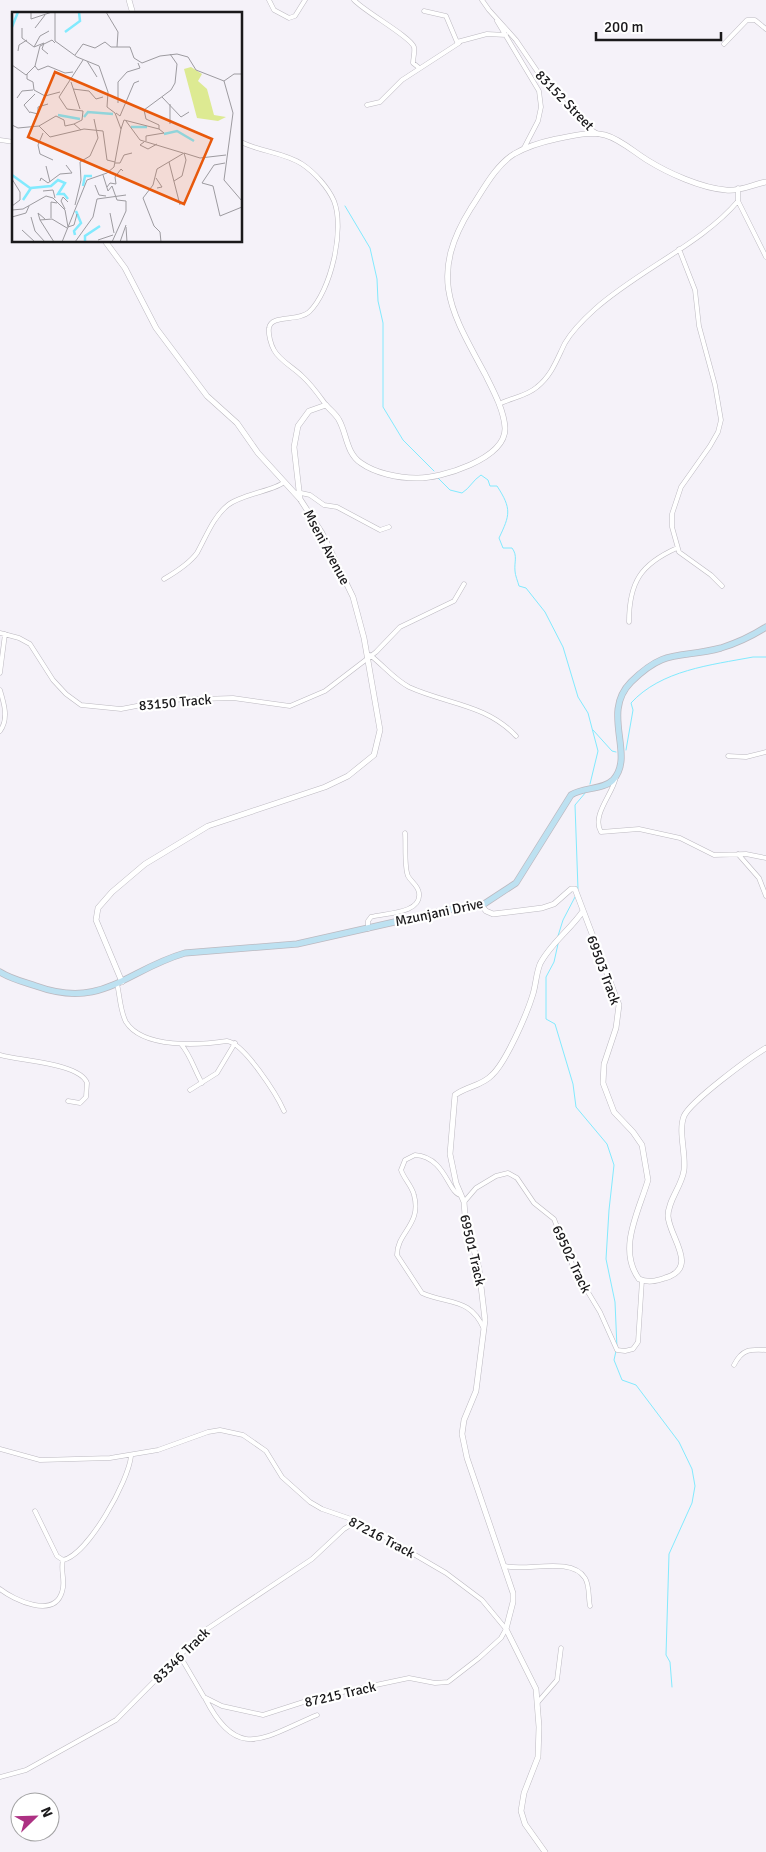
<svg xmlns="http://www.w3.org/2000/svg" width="766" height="1852" viewBox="0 0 766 1852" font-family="Signika,sans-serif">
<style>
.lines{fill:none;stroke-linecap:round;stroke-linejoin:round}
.stream{stroke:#82eafe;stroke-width:1}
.minor-casing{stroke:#bcb9c0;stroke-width:5}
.tertiary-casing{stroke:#bcb9c0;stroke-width:6}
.secondary-casing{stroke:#bcb9c0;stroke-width:7}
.minor{stroke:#fff;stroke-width:4}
.tertiary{stroke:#fff;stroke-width:5}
.secondary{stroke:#bde1f1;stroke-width:5.5}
.labels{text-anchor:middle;stroke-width:4.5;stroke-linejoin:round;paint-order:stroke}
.street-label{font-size:14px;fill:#1a191b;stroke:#fff}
.inset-river{fill:none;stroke:#82eafe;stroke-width:2.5}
.inset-road{fill:none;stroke:#9d9ba0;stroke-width:1}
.view{fill:#e8590c;fill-opacity:0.15;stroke:#e8590c;stroke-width:2.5}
.inset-edge{fill:none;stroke:#1a191b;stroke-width:2.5}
</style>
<rect width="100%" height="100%" fill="#f5f2f9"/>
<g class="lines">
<path class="stream" d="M 345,206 L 370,248 L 377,279 L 378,301 L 383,323 L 383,407 L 403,440 L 434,471
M 437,477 L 450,490 L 462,493 C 470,488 473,480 481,475 L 488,480 L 490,486 L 497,486 C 512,509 510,515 499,538 L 503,548 L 512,548 C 518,556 514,562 515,571 C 515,575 518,582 519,586 L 526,588 L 545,612 L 563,647 L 578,697 L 588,713 L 598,751 L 590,784
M 593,730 L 612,751 L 616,752
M 626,750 L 633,710 L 631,703 C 661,670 711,665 753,657 L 766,657
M 578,889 L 575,805 L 586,792
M 558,936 L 563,920 L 575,897
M 558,944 L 554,962 L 546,977 L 546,1019 L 555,1024 L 573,1084 L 576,1107 L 607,1144 L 614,1165 L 609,1210 L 606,1259 L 615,1302 L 617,1348
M 616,1351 L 614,1360 L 622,1380 L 636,1385 L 679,1442 L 692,1469 L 695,1486 L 692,1503 L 669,1554 L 666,1655 L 670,1662 L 672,1687"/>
<g class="minor-casing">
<path id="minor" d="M 269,0 L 274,10 L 289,18 L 295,16 L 305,0
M 354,0 C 365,12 411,37 414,47 C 415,53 413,58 413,63 L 418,67
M 482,0 L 489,10 L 516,40 L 548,87 L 588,128 L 598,134
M 424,11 L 446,16 L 457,42 L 487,34 L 506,35
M 497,21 L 539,91 L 541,107 L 538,121 L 524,148
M 724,44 L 747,20 L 755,20 L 766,29
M 367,105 L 380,102 L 402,80 L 459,43
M 0,140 L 14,142
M 241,142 C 261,152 283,152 302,164 C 314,172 328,187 334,201 C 345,229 331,291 309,312 C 298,322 271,314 269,328 C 268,334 271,345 274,350 C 279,360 294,368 302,376 C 312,385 318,394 326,405
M 738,201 L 766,257
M 679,249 L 695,290 L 699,326 L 715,385 L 721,420 L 718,432 L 710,446 L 681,487 L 672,514 L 672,527 L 679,552 L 711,575 L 722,586
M 499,404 C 511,398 527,396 537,387 C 552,375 557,359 565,343 C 572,331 585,318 595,309 C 637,271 703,243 738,201 L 738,188
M 301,493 L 310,495 L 324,505 L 337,507 L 380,530 L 389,527
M 164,579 C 176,572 189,564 197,553 C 206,537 213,517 228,505 C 242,494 277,490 284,482
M 629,622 C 629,582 641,564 677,548
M 0,633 L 19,638 L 30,644 L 53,680 L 66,694 L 81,705 L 121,709 L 168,700 L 233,698 L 290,706 L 325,691 L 376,652 L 400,627 L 454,601 L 464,584
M 370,655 C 384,666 394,679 409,687 C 446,704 486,704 516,736
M 0,673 L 5,634
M 0,690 C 4,703 9,719 0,731
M 728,756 L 746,757 L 766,752
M 616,777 C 613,794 591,815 601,832 L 639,829 L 680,838 L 714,855 L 746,854 L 766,858
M 738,854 L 759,878 L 766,896
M 368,929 L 368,921 L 371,917 C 384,913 422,914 419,893 C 418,885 411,882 408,876 C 404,867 406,844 405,833
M 117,984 C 120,996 120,1011 126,1022 C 143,1049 200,1045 227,1041 C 244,1043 277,1095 284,1111
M 181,1044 C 191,1056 194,1069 202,1083
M 0,1055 C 20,1061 80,1063 87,1083 L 86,1097 L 80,1103 L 68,1101
M 190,1090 L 217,1073 L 235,1043
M 461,1195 C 448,1194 446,1157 415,1155 L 405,1160 L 401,1170 C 404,1179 412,1186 414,1195 C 422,1225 397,1232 397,1255 L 422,1293 C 449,1305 470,1297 484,1329
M 464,1202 L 476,1188 L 496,1176 L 508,1173 L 517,1178 L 534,1203 L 554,1219 L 574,1269 L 600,1312 L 617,1350 L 625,1351 L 633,1349 L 638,1342 L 642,1280
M 734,1365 C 742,1349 750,1349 766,1350
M 0,1449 L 40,1460 L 110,1458 L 158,1450 L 208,1432 L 220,1430 L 243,1435 L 266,1451 L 282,1477 L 310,1502 L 322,1509 L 357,1521 L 446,1573 L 482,1600 L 506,1629 L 501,1638 L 479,1658 L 448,1682 L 435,1683 L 409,1678 L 319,1697 L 263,1715 L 222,1706 L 204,1697 L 180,1656
M 35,1511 L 57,1556 L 63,1560 C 88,1555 129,1480 131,1456
M 505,1566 C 526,1572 571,1556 585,1578 C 590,1586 588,1597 590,1606
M 0,1589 C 14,1600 54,1619 62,1592 C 66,1581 60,1571 63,1560
M 205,1698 C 238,1763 264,1737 317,1715
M 538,1702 L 557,1680 L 561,1648
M 0,1777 L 26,1770 L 116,1720 L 204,1631 L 312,1559 L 344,1529 L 357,1521"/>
</g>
<g class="tertiary-casing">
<path id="tertiary" d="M 129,0 L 133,14
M 105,241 L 125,268 L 156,328 L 207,396 L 237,423 L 258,453 L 300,499 L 322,533 L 353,597 L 364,638 L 380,730 L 374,755 L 348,776 L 325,787 L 208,826 L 145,864 L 112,892 L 98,908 L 96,920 L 122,982
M 300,499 L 294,447 L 298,426 L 309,411 L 326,405 C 330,410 336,414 339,420 C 347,434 346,453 361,463 C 375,473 398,478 416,478 C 440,479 506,459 505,428 C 504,410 493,390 485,374 C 451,311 428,277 471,208 C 483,190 495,166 514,154 C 526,147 542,142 556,139 C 572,136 589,131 605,135 C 620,139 634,152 647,160 C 668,173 701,188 726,190 C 739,192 754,184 766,182
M 484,904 L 482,906 L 486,911 L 493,914 L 542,908 L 554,904 L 571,889 L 575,889 L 619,1005 L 616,1028 L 604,1064 L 603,1083 L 614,1112 L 633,1132 L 642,1145 L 648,1180 C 639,1211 617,1249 639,1279 C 648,1283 656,1281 665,1278 C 700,1268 669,1237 668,1216 C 668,1200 682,1186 684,1170 C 686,1153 678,1131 684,1116 C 691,1101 749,1058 766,1048
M 545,1852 L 525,1824 L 521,1811 L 524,1793 L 538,1757 L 539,1727 L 536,1689 L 506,1629 L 513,1602 L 513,1593 L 467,1458 L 462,1434 L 464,1420 L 476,1391 L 485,1320 L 479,1269 L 465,1215 L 464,1202 L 456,1183 L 450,1154 L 455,1095 C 467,1086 482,1086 492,1075 C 506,1062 527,1014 533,994 C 536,984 536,974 540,964 C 550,944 570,930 583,911"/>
</g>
<g class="secondary-casing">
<path id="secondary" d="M 0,972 C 11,979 24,982 36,986 C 103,1010 126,970 185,953 L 297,944 L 461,907 L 484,904 L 516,883 L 571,795 C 583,787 603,790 613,780 C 636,755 600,713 631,682 C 666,647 680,659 721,648 C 737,643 752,636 766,627"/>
</g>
<use href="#minor" class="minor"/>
<use href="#tertiary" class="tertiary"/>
<use href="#secondary" class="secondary"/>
</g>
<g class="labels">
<g class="street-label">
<text transform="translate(565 100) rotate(46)" y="5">83152 Street</text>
<text transform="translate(327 547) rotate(62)" y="5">Mseni Avenue</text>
<text transform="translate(175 702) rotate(-5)" y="5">83150 Track</text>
<text transform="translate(439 912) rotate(-12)" y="5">Mzunjani Drive</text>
<text transform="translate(604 970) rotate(70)" y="5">69503 Track</text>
<text transform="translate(473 1250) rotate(77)" y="5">69501 Track</text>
<text transform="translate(572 1259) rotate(65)" y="5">69502 Track</text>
<text transform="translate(382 1537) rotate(28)" y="5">87216 Track</text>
<text transform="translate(181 1655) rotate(-44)" y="5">83346 Track</text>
<text transform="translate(340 1694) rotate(-13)" y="5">87215 Track</text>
</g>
</g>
<g transform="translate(12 12)">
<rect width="230" height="230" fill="#f5f2f9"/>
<path d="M 179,55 L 190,62 L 186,69 L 195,77 L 202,103 L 214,105 L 206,109 L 185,106 L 172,57 Z" fill="#ddea92"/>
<path class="inset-river" d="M 0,15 L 6,0M 53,20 L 68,9 L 67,0M 46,103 L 68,107M 72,105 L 76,100 L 101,102M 119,115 L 135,115M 152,122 L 165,119 L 182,129M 0,163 L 18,176M 71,174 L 73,164 L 80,164M 11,188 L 19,176 L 39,174 L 46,168 L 53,171 L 46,182 L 52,182 L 56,187M 63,223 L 62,219 L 69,211 L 64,199M 73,229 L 73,224 L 88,214"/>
<path class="inset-road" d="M 19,0 L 19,7 L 40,0M 43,0 L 43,29 L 65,45 L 87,54 L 96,80 L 95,95 L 103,101 L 109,117 L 102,155 L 95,161 L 75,168 L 50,230M 94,0 L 106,20 L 105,35M 10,16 L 10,26 L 22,35 L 32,31 L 30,37 L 36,42M 23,16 L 33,3M 22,35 L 28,24 L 37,19M 6,39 L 7,33 L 15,28M 63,43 L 71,32 L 83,36 L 93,30 L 99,35 L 118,35 L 122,46 L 130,51 L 148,44 L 165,42 L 176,45 L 184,58 L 212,69M 75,49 L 85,65M 0,53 L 14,63 L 23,54 L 28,34 L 40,28 L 43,31M 23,54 L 26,58 L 36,54 L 53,61 L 61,60M 15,62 L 15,67 L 21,70 L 22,78M 212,69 L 221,101 L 212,168 L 230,189M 212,69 L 222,62 L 230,62M 59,70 L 68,97M 61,77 L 77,79 L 84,87 L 91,85M 22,78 L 33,84 L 48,80M 150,85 L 169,105 L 177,100M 5,86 L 10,79 L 21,78M 106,91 L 106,70 L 115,60 L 128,56 L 126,51M 18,100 L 26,102 L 26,95 L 36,92M 18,101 L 12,93 L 23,82M 104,101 L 108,104 L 122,71 L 127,69M 114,109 L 128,128 L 171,141M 158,112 L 158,92M 0,113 L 6,116 L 27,114 L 38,125 L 72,117 L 91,119 L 95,148 L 103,150M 27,114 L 44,104 L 52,108 L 53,114 L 62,112M 109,117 L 112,108 L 147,117 L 147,113 L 134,107 L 132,98 L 159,78 L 163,71 L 165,52 L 158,42M 69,118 L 62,112 L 70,108 L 71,99 L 55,97 L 47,85 L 71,48M 31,121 L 26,133 L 28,142 L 41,148M 134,129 L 134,124 L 152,121 L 147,117M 132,130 L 128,133 L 136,137 L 145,132M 157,150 L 168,193M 103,151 L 108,151 L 112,143 L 120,141M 213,151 L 202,153 L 190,171 L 201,174 L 208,204 L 230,195M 34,154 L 38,170M 91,163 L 96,179 L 100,174 L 105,188 L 114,189 L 114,199 L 100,230M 144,166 L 150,175 L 145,176M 0,167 L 8,180 L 8,188 L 0,194M 28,169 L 29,166 L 36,171 L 48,162 L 60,161 L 54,153M 162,169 L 170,164 L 174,148 L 172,141M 83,173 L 87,183 L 94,184M 95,175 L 98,171 L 104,172 L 103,165 L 109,157 L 111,159M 31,179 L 41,178 L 43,186M 63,193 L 69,168 L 68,150 L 78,144 L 86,126 L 82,107M 53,197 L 49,189 L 51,185 L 56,190M 0,198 L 11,197 L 34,184 L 41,186 L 53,198 L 56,215 L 62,213 L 65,202M 98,201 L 102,221M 0,205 L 14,201 L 17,194M 19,205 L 23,219 L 33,230M 39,206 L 39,190 L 45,191M 28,208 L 26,201 L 33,207M 114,215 L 115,230M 10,218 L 23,230M 86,228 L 101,223M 42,230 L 28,208 L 40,207 L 55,216M 63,230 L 81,205 L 85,187 L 114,183M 108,230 L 114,213M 149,230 L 148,220 L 142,214 L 131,186 L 141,173 L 145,157 L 172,141 L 188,146 L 214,143"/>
<path class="view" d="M 43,60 L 200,127 L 172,192 L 16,125 Z"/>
<rect width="230" height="230" class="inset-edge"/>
</g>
<g transform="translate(35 1817) rotate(67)"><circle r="24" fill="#ffffff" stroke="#a3a3a4"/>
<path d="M0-4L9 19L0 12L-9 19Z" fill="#ad3183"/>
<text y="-8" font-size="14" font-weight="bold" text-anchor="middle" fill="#1a191b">N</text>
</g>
<path d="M596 32v8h125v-8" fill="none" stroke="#1a191b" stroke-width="2.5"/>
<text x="604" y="32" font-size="15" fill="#1a191b" stroke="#ffffff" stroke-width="4" paint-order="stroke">200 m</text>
</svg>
